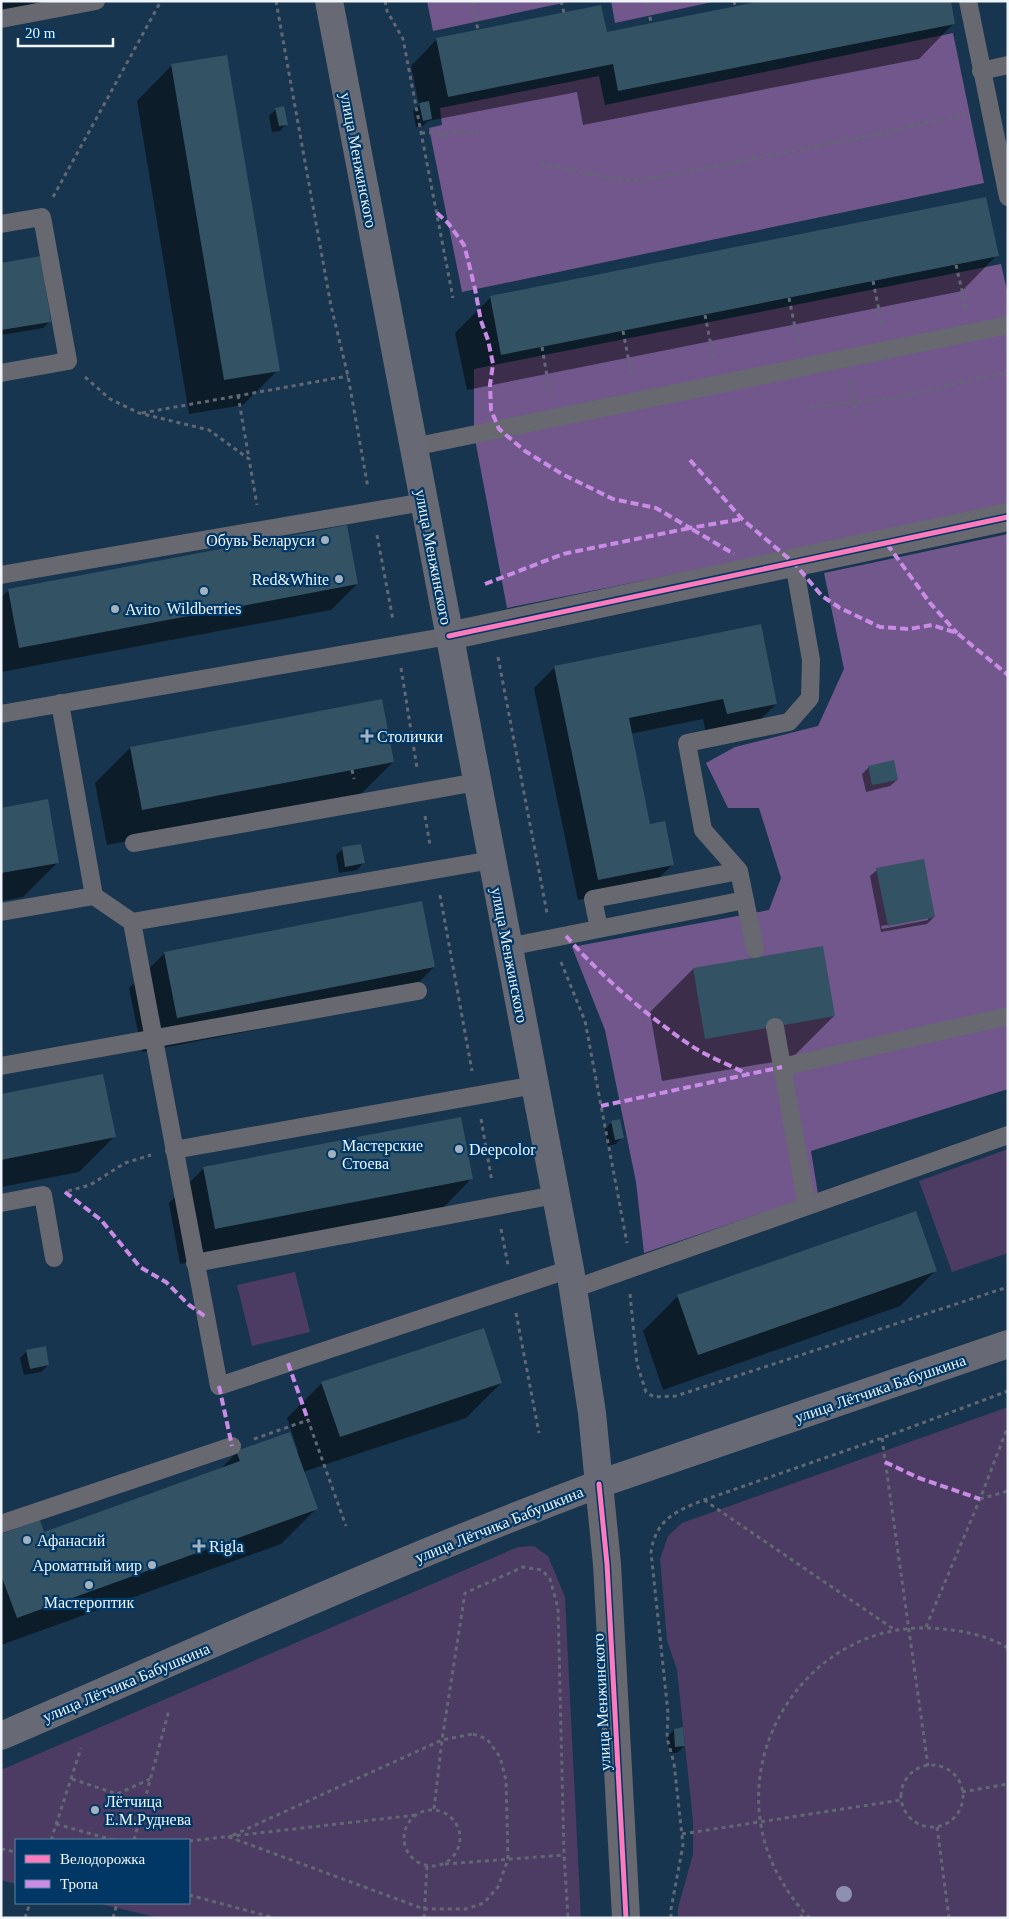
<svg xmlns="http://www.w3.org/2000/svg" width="1009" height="1919" viewBox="0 0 1009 1919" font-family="Georgia,serif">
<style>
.green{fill:#4c3b62}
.forest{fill:#71578c}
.shadow{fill:#0007;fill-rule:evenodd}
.building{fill:#335263}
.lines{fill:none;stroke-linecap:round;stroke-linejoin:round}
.path{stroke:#626873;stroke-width:3;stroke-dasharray:4 4;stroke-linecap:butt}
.service{stroke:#686870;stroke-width:18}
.minor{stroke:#686870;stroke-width:28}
.tertiary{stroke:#686870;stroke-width:28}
.secondary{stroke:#676a75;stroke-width:28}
.quiet{stroke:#ca8be6;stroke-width:4;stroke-dasharray:8 4;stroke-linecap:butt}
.cycleway-casing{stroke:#013764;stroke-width:8}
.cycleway{stroke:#fd7abc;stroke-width:5}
.tree{fill:#8d90ae}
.poi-dot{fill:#a3b2be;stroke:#013764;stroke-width:2}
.labels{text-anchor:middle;stroke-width:4.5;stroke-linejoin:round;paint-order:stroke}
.street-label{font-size:16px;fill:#eff5fa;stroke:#013764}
.poi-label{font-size:16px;fill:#eff5fa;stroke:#013764;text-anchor:start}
</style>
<rect width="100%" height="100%" fill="#17354e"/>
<path class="green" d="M 1008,1149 L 1008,1253 L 952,1272 L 919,1181 Z
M 295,1272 L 310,1332 L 252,1346 L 237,1285 Z
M 1008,1407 L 1008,1918 L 678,1918 L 678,1908 L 693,1854 L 693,1821 L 677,1670 L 667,1640 L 660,1559 L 668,1536 L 682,1523 Z
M 534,1546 L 548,1556 L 565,1597 L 581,1918 L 159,1918 L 97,1903 L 189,1903 L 189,1840 L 16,1840 L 16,1884 L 1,1880 L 1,1770 L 518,1547 Z"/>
<path class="forest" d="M 427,1 L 572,1 L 433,31 Z
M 611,1 L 717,1 L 615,23 Z
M 953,33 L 984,183 L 462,292 L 429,128 L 442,125 L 440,108 L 599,76 L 605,105 Z
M 1001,264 L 1008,295 L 1008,507 L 507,608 L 474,434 L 474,369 Z
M 1008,534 L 1008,1089 L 811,1151 L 818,1194 L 644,1253 L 636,1182 L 605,1030 L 572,947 L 769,910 L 781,878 L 759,808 L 728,808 L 706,763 L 735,747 L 818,726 L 844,669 L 824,573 Z"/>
<path class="shadow" d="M 1,1 L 101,1 L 1,20 Z
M 954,23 L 919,59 L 583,125 L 577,92 L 428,121 L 423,126 L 416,127 L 413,111 L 419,105 L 411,66 L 437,39 Z
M 172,65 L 278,370 L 243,405 L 189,414 L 137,101 Z
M 276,109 L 286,124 L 280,131 L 272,132 L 269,116 Z
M 997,255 L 962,291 L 467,390 L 455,333 L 490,298 Z
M 1,264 L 50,321 L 43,328 L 1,335 Z
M 357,584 L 331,610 L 1,672 L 1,597 L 9,590 Z
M 555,667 L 776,704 L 756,724 L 706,734 L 703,719 L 630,734 L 649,826 L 673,864 L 652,885 L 578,900 L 534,688 Z
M 130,748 L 393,762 L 358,797 L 107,845 L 95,783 Z
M 869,767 L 897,780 L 890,786 L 866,792 L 862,774 Z
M 1,809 L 58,862 L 23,897 L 1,901 Z
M 343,849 L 363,863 L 357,870 L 339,873 L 336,855 Z
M 877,870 L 934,917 L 927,924 L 881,932 L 870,876 ZM 928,917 L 928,920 L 882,929 L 881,926 Z
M 165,953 L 434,967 L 399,1002 L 142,1052 L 129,988 Z
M 693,969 L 834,1016 L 791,1059 L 662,1081 L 650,1012 Z
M 1,1095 L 114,1137 L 79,1172 L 1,1187 Z
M 612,1122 L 622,1137 L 616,1144 L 608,1146 L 605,1129 Z
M 204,1168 L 472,1178 L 437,1214 L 180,1264 L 169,1203 Z
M 935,1271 L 900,1306 L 663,1390 L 643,1331 L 678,1296 Z
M 27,1351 L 48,1365 L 41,1372 L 24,1375 L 20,1358 Z
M 322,1383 L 501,1383 L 466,1418 L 303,1472 L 317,1508 L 281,1544 L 1,1645 L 1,1536 L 44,1534 L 220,1470 L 237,1452 L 298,1451 L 287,1418 Z
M 674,1730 L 684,1746 L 677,1753 L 669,1753 L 668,1736 Z"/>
<path class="building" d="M 761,1 L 951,1 L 955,24 L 618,91 L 613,64 L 448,97 L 436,38 L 601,5 L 607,32 Z
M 227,55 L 280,371 L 224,380 L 171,64 Z
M 429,101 L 432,119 L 423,121 L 419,103 Z
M 284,106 L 288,125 L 279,126 L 275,108 Z
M 986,197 L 999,256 L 501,355 L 490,296 Z
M 41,256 L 51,322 L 1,330 L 1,263 Z
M 347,525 L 358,584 L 19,648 L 8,589 Z
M 761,624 L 777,704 L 727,714 L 723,699 L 629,718 L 650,824 L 665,821 L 674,865 L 598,880 L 554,666 Z
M 382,699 L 394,762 L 142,810 L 130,747 Z
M 894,760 L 898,780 L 872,785 L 868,766 Z
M 48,799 L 59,863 L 1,873 L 1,808 Z
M 361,844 L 365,863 L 345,867 L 342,847 Z
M 924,859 L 935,917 L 888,926 L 876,868 Z
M 422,901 L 435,967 L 177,1018 L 164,952 Z
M 823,946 L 835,1016 L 705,1039 L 693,968 Z
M 103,1074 L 116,1137 L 1,1160 L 1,1094 Z
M 461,1117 L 473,1179 L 215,1229 L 203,1167 Z
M 620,1119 L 624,1138 L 615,1140 L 611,1121 Z
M 916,1211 L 937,1271 L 698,1355 L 677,1295 Z
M 484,1328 L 502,1383 L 340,1437 L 321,1382 Z
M 46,1346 L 49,1365 L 30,1369 L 26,1350 Z
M 290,1432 L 318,1509 L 17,1618 L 1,1575 L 1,1534 L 40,1520 L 44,1532 L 240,1461 L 236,1451 Z
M 683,1727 L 685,1746 L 675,1747 L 674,1729 Z"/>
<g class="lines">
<path class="path" d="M 276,1 L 331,306 L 348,376 L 368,488
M 385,1 L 387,11 L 403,39 L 453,298
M 472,1 L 478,30
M 561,1 L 564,13
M 647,1 L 651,23
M 734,1 L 735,6
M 421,133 L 479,132
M 442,134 L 443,141
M 540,163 L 611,178 L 639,181 L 859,138 L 967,114
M 53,197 L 161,1
M 956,265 L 966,308
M 873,281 L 882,325
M 789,298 L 798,342
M 705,315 L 714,361
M 623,331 L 632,377
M 542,347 L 550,393
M 85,377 L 110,399 L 139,413 L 209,430 L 249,459 L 257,505
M 850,382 L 857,418
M 238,395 L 249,459
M 810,407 L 892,398 L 1008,372
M 142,413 L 348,376
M 377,535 L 393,620
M 498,657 L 547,913
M 401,668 L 417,768
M 352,770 L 354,779
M 425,816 L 430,845
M 440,895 L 472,1071
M 561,962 L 585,1021 L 627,1243
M 481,1119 L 492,1182
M 68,1191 L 90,1185 L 125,1163 L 151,1155
M 501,1229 L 508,1265
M 630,1294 L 637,1364 L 646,1392 L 654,1397 L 676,1396 L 1008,1287
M 516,1313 L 539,1433
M 882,1438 L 928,1766
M 254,1439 L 308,1420 L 346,1526
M 980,1499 L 1008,1491
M 704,1500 L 895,1630
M 926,1627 L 980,1499 L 1008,1426
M 473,1734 L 487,1739 L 500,1757 L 506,1780 L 508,1859 L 498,1887 L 484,1903 L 466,1909 L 424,1909 L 229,1837 L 442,1740 Z
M901 1796a31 31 0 1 1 62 0a31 31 0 1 1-62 0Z
M 72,1779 L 117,1794 L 150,1779
M 962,1792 L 1008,1784
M 434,1809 L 442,1740 L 465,1593 L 523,1567 L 542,1570 L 550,1579 L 558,1608 L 564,1855 L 568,1918
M404 1838a28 28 0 1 1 56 0a28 28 0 1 1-56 0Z
M 56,1824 L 113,1840
M 937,1827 L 949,1918
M 682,1834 L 901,1800
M 51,1840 L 81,1748
M 134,1840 L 169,1710
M 189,1841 L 416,1815
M 1,1849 L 16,1852
M 445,1864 L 564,1855
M 189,1895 L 275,1918
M 25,1918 L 30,1903
M 113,1918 L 117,1903
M 424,1918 L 427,1866
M 671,1918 L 671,1909 L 683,1845 L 674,1763 L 667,1738 L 668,1713 L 651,1552 C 656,1519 676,1511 704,1500 L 882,1438 L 1008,1391
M 800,1918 L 804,1913
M 810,1918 C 795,1904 784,1886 775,1869 C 719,1753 814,1614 943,1629 C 964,1631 989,1636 1008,1648"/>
<path class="service" d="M 968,1 L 1008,197
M 1,19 L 96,1
M 981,71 L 1008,65
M 1,224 L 42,217 L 68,361 L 1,373
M 413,447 L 1008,325
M 1,575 L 424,502
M 60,703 L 94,896
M 1,714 L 449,636
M 134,843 L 477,782
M 1,912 L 94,896 L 132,922 L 492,860
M 132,922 L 219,1386 L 570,1269
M 599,929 L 593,899 L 739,871
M 508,947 L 745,900
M 755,949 L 739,871 L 703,830 L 687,743 L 789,722 L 810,698 L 811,660 L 794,563
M 775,1027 L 807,1206
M 1,1066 L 418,991
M 782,1067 L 1008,1016
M 174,1150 L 535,1085
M 1,1203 L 43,1195 L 54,1258
M 195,1263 L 555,1195
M 573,1289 L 1008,1135
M 1,1524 L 232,1446"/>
<path class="minor" d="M 449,636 L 1008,517"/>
<path class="tertiary" d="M 599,1484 L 607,1564 L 626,1918"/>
<path class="secondary" d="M 329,1 L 570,1269 L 592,1413 L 599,1484
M 1,1736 C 200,1650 397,1560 599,1484 L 1008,1344"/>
<path class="quiet" d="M 437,213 L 448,223 L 464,245 L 468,260 L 475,289 L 481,321 L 488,340 L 493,364 L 490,385 L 491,410 L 499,429 L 525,451 L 562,474 L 613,499 L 656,508 L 690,528 L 742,519
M 690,460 L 742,519 L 794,563 L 822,596 L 840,608 L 880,627 L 909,629 L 932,625 L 957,633 L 1008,675
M 887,544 L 930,603 L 957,633
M 485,584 L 563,554 L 690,528 L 734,554
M 566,936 C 602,977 645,1014 690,1045 C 708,1057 730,1065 749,1075
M 601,1106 L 782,1067
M 65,1192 L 101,1220 L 140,1267 L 166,1282 L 189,1305 L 206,1317
M 288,1363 L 308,1420
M 219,1386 L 232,1446
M 885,1462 L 919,1478 L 980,1499"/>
<g class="cycleway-casing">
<path id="cycleway" d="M 449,636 L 1008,517
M 599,1484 L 607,1564 L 626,1918"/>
</g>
<use href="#cycleway" class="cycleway"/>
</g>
<circle class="tree" cx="844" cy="1894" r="8"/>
<g class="poi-dot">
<circle cx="325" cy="540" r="5"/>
<circle cx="339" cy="579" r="5"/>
<circle cx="204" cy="591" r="5"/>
<circle cx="115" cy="609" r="5"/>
<path d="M364.5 728.5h5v5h5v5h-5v5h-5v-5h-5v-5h5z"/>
<circle cx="459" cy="1149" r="5"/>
<circle cx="332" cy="1154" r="5"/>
<circle cx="27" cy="1540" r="5"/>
<path d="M196.5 1538.5h5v5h5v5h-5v5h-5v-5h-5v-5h5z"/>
<circle cx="152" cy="1565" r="5"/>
<circle cx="89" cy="1585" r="5"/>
<circle cx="95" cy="1810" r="5"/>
</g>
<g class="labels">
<g class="street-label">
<text transform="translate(359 160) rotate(79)" y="6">улица Менжинского</text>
<text transform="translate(434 557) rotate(79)" y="6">улица Менжинского</text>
<text transform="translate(510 955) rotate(79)" y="6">улица Менжинского</text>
<text transform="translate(880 1388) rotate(-19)" y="6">улица Лётчика Бабушкина</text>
<text transform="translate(499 1524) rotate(-22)" y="6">улица Лётчика Бабушкина</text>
<text transform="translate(126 1682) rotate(-23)" y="6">улица Лётчика Бабушкина</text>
<text transform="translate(601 1702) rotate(-93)" y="6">улица Менжинского</text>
</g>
<g class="poi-label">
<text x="315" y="546" text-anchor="end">Обувь Беларуси</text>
<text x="329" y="585" text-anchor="end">Red&amp;White</text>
<text x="204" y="614" text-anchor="middle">Wildberries</text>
<text x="125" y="615">Avito</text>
<text x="377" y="742">Столички</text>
<text x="342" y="1151">Мастерские<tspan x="342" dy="18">Стоева</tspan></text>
<text x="469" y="1155">Deepcolor</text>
<text x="37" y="1546">Афанасий</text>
<text x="209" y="1552">Rigla</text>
<text x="142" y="1571" text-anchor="end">Ароматный мир</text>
<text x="89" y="1608" text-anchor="middle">Мастероптик</text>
<text x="105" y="1807">Лётчица<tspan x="105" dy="18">Е.М.Руднева</tspan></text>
</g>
</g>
<rect width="1009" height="1919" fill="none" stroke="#eff5fa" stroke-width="5"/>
<rect x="15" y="1839" width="175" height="65" fill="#013764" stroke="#6083a0"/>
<rect x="25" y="1855" width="25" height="8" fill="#fd7abc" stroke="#6083a0"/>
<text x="60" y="1864" font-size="15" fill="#eff5fa">Велодорожка</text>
<rect x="25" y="1880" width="25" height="8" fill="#ca8be6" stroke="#6083a0"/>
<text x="60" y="1889" font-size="15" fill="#eff5fa">Тропа</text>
<path d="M18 38v8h95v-8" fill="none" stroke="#eff5fa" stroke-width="2.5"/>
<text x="25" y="38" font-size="15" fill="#eff5fa" stroke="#013764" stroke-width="4" paint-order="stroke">20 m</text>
</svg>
